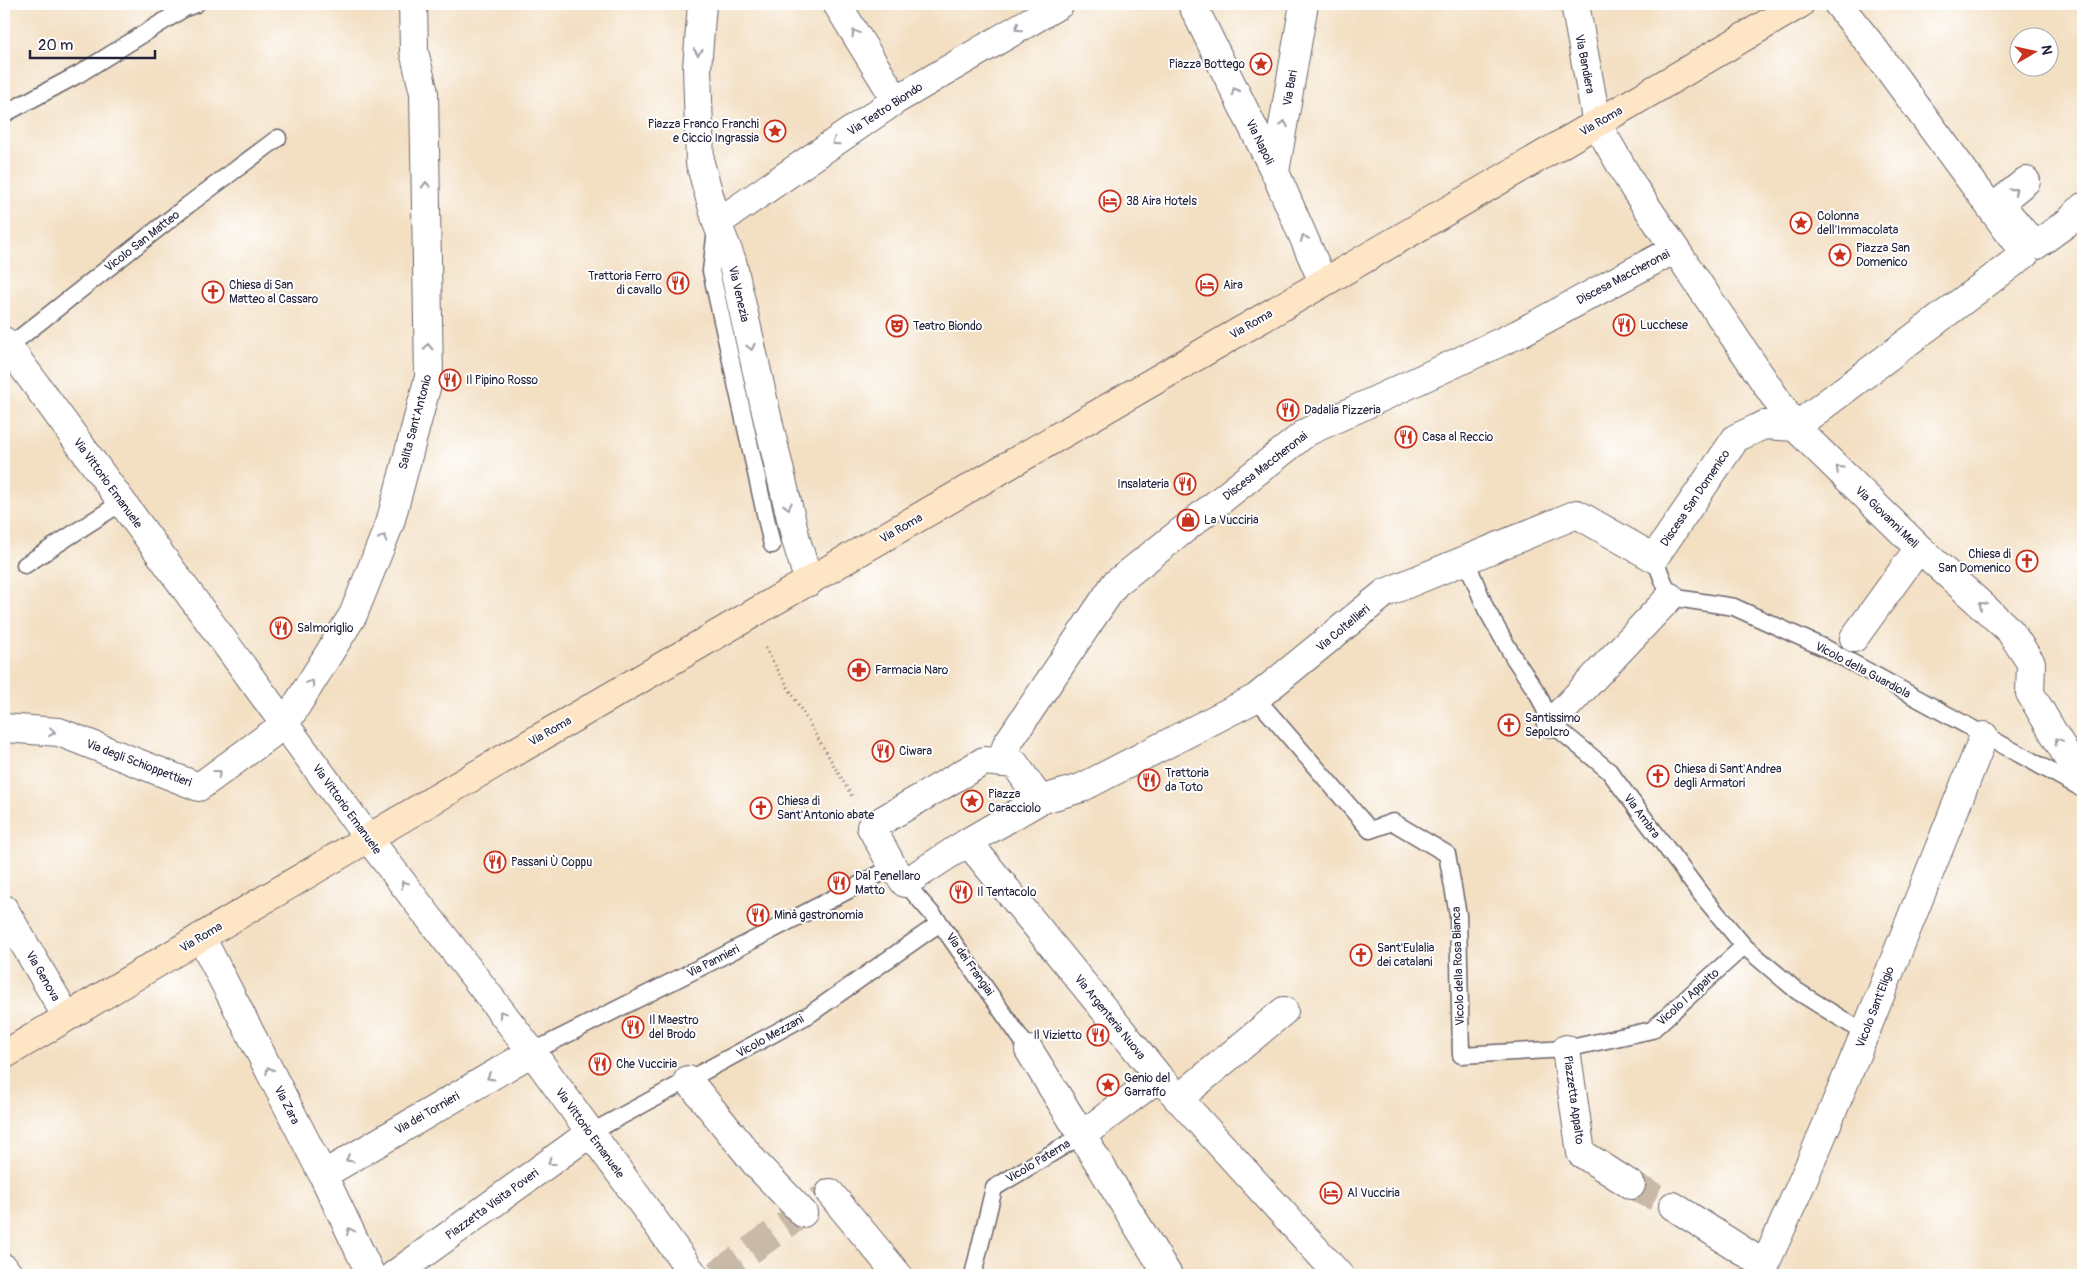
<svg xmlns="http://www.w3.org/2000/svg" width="2087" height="1279" viewBox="0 0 2087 1279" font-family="Pangolin,sans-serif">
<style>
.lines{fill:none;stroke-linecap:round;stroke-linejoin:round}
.street-tunnel{stroke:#c9b9a7;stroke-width:28;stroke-dasharray:28 14;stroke-linecap:butt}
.lane-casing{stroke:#6b646a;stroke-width:19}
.street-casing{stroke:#6b646a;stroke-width:30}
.secondary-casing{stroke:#6b646a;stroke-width:30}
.path{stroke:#6b646a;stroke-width:3;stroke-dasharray:1 4;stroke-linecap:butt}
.lane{stroke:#fff;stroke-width:16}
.street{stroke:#fff;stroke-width:28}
.secondary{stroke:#fee5c5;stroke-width:28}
.oneway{stroke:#9c9ca7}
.labels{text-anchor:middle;stroke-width:4;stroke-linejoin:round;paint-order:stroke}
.poi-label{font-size:12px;fill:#22223b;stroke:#fff;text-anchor:start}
.street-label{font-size:12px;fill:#22223b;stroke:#fff}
</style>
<rect width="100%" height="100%" fill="#fff"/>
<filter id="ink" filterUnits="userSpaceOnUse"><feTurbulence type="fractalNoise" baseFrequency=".02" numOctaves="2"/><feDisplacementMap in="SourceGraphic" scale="10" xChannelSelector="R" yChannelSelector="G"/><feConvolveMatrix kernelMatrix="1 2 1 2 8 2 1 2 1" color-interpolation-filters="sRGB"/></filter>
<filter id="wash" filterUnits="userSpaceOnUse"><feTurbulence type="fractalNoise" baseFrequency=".0096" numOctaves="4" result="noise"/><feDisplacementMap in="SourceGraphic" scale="20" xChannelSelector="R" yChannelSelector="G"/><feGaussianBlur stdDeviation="1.12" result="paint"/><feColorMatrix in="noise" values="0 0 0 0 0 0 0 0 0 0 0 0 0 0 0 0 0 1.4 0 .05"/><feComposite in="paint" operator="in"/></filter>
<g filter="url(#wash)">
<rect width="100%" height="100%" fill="#f3dfc2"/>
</g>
<g filter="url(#ink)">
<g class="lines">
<path class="street-tunnel" d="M 1631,1185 L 1673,1206
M 716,1275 L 830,1193"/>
<g class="lane-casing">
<path id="lane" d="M 4,114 L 79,74 L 185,8 L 196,4
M 716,230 L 711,271 L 772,545
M 8,347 L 188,205 L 278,138
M 1654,558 L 1670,597 L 1734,607 L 1829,650 L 2083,789
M 1466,560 L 1486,609 L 1514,658 L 1538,694 L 1551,723 L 1609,771 L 1700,893 L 1744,946 L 1797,991 L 1866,1034
M 25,565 L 122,502
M 1256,698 L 1370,830 L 1393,822 L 1447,854 L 1458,915 L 1461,1055 L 1566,1049 L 1652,1030 L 1744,946
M 905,883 L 940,923 L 1029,1050
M 532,1052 L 715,960 L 893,867
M 590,1133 L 810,1014 L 940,923
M 973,1275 L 994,1188 L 1082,1135"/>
</g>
<g class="street-casing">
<path id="street" d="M 702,4 L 697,68 L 700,163 L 717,223 L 732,261 L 766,412 L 796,540 L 809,582
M 837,4 L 896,100
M 1192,4 L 1275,172 L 1323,282
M 1575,4 L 1597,124 L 1634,188 L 1795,427 L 2025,254 L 1871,45 L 1838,4
M 1275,172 L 1304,4
M 2026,181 L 1999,203 L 2035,246 L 2068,222 L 2083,207
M 717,223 L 896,100 L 1060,4
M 4,341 L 368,838 L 532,1052 L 694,1275
M 1854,638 L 1919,548
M 1551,723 L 1670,597
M 4,728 L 59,732 L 199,787 L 285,724 L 353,615 L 390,523 L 429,377 L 424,93 L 414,51 L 413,4
M 1001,763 L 1007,744 L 1115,584 L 1307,432 L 1518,334 L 1675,249
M 1040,800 L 1015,764 L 984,761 L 871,827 L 893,867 L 905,883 L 968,842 L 1040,800 L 1081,788 L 1256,698 L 1385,593 L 1577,514 L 1654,558 L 1736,438 L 1764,425 L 1795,427 L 1919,548 L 2010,631 L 2031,663 L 2030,693 L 2083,783
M 968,842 L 1159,1077 L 1339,1275
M 4,909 L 67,1017
M 201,937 L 323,1175 L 371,1275
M 1566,1049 L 1581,1153 L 1631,1185
M 1029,1050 L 1168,1275
M 688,1080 L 756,1164 L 803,1213
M 1178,1099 L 1284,1011
M 1082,1135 L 1159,1077
M 323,1175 L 532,1052
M 830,1193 L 898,1275
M 1673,1206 L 1765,1265
M 4,1268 L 9,1275
M 394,1275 L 590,1133
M 1760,1275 C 1842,1099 1911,917 1984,736"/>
</g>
<g class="secondary-casing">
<path id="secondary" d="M 4,1055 C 598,697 1203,357 1800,4"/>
</g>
<path class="path" d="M 765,648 L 853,798"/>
<use href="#lane" class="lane"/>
<use href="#street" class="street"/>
<use href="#secondary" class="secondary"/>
</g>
<defs><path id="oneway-chevron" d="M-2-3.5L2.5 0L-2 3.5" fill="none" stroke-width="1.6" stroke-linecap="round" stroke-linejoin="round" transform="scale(1.25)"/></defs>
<g class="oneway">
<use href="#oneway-chevron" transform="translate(1018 28) rotate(150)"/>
<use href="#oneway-chevron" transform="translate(855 33) rotate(-121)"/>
<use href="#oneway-chevron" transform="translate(698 52) rotate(95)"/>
<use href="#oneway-chevron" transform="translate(1235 91) rotate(-116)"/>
<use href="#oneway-chevron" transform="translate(1284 124) rotate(-80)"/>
<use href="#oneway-chevron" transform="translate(835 142) rotate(145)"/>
<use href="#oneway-chevron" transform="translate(426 185) rotate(-91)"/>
<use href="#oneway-chevron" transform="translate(2014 191) rotate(-39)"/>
<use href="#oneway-chevron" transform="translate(1304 238) rotate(-113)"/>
<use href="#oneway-chevron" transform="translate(428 347) rotate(-91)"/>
<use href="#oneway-chevron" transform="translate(751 347) rotate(77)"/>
<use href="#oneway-chevron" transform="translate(1839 469) rotate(-136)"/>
<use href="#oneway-chevron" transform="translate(788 506) rotate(76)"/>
<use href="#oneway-chevron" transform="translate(383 538) rotate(-68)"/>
<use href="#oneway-chevron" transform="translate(1982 605) rotate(-138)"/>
<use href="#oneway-chevron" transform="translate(311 683) rotate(-58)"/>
<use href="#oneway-chevron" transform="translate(52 732) rotate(6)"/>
<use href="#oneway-chevron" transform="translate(2058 741) rotate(-121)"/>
<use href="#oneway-chevron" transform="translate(218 773) rotate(-36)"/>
<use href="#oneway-chevron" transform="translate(404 884) rotate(-127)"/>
<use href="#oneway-chevron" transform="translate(502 1014) rotate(-127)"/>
<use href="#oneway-chevron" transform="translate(269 1070) rotate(-117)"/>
<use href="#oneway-chevron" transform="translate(490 1077) rotate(150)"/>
<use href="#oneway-chevron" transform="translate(349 1159) rotate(150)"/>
<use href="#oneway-chevron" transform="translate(551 1162) rotate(144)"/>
<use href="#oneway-chevron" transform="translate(350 1231) rotate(-115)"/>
</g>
</g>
<defs>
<g id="sight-ring" transform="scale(1.125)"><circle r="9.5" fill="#fff" stroke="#c8321e" stroke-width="1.5"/><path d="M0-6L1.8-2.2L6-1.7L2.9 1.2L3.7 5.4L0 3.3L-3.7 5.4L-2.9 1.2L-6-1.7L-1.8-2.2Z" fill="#c8321e"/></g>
<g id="hotel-ring" transform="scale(1.125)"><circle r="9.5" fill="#fff" stroke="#c8321e" stroke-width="1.5"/><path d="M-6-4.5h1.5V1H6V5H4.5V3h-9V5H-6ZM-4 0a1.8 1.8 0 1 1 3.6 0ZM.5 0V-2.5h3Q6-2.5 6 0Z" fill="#c8321e"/></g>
<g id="restaurant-ring" transform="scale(1.125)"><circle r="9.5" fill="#fff" stroke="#c8321e" stroke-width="1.5"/><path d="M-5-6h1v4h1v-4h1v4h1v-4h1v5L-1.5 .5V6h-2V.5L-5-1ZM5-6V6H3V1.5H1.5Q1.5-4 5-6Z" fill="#c8321e"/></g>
<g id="church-ring" transform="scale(1.125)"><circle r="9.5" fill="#fff" stroke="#c8321e" stroke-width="1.5"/><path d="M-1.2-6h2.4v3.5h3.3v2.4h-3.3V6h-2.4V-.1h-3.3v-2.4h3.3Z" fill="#c8321e"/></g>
<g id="theatre-ring" transform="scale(1.125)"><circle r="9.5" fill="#fff" stroke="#c8321e" stroke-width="1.5"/><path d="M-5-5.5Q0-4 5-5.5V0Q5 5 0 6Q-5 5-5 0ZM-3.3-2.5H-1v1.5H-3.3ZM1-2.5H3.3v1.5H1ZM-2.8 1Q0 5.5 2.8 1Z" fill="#c8321e"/></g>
<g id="shop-ring" transform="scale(1.125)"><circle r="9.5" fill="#fff" stroke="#c8321e" stroke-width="1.5"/><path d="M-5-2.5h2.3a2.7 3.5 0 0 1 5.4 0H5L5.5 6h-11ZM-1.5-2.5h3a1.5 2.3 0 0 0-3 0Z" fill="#c8321e"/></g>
<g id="pharmacy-ring" transform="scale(1.125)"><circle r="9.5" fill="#fff" stroke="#c8321e" stroke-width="1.5"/><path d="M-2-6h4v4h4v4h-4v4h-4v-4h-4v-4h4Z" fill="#c8321e"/></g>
</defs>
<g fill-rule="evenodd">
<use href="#sight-ring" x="1261" y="64"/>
<use href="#sight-ring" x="775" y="131"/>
<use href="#hotel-ring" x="1110" y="201"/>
<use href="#sight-ring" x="1801" y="223"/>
<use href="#sight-ring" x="1840" y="255"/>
<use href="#restaurant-ring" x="678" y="283"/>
<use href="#hotel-ring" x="1207" y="285"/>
<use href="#church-ring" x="213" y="292"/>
<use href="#restaurant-ring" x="1624" y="325"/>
<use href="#theatre-ring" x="897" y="326"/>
<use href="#restaurant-ring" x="450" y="380"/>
<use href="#restaurant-ring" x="1288" y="410"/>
<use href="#restaurant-ring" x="1406" y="437"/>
<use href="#restaurant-ring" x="1185" y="484"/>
<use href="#shop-ring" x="1188" y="520"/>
<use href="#church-ring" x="2027" y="561"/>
<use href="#restaurant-ring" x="281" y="628"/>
<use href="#pharmacy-ring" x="859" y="670"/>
<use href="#church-ring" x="1509" y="725"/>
<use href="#restaurant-ring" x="883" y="751"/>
<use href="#church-ring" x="1658" y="776"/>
<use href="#restaurant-ring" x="1149" y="780"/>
<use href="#sight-ring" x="972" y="801"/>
<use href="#church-ring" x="761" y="808"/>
<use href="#restaurant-ring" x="495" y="862"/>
<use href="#restaurant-ring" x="839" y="883"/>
<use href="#restaurant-ring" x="961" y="892"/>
<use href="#restaurant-ring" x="758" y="915"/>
<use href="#church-ring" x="1361" y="955"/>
<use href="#restaurant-ring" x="633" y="1027"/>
<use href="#restaurant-ring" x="1098" y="1035"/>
<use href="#restaurant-ring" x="600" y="1064"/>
<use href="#sight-ring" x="1108" y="1085"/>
<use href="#hotel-ring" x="1331" y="1193"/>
</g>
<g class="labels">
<g class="poi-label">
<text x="1245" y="68" text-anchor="end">Piazza Bottego</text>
<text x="759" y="128" text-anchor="end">Piazza Franco Franchi<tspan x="759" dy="14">e Ciccio Ingrassia</tspan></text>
<text x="1126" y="205">38 Aira Hotels</text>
<text x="1817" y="220">Colonna<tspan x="1817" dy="14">dell'Immacolata</tspan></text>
<text x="1856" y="252">Piazza San<tspan x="1856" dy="14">Domenico</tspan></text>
<text x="662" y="280" text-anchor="end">Trattoria Ferro<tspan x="662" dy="14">di cavallo</tspan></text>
<text x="229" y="289">Chiesa di San<tspan x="229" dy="14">Matteo al Cassaro</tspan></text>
<text x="1223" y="289">Aira</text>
<text x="1640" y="329">Lucchese</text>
<text x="913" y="330">Teatro Biondo</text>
<text x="466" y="384">Il Pipino Rosso</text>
<text x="1304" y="414">Dadalia Pizzeria</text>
<text x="1422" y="441">Casa al Reccio</text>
<text x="1169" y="488" text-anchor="end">Insalateria</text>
<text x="1204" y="524">La Vucciria</text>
<text x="2011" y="558" text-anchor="end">Chiesa di<tspan x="2011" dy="14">San Domenico</tspan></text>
<text x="297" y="632">Salmoriglio</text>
<text x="875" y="674">Farmacia Naro</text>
<text x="1525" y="722">Santissimo<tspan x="1525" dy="14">Sepolcro</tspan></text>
<text x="899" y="755">Ciwara</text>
<text x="1674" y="773">Chiesa di Sant'Andrea<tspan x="1674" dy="14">degli Armatori</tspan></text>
<text x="1165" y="777">Trattoria<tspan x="1165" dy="14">da Toto</tspan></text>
<text x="988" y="798">Piazza<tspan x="988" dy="14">Caracciolo</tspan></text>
<text x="777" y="805">Chiesa di<tspan x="777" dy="14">Sant'Antonio abate</tspan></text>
<text x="511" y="866">Passani Ù Coppu</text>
<text x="855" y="880">Dal Penellaro<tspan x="855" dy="14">Matto</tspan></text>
<text x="977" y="896">Il Tentacolo</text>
<text x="774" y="919">Minà gastronomia</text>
<text x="1377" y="952">Sant'Eulalia<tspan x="1377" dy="14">dei catalani</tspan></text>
<text x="649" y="1024">Il Maestro<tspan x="649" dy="14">del Brodo</tspan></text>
<text x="1082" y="1039" text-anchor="end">Il Vizietto</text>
<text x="616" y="1068">Che Vucciria</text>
<text x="1124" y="1082">Genio del<tspan x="1124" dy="14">Garraffo</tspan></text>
<text x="1347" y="1197">Al Vucciria</text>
</g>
<g class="street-label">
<text transform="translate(1585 64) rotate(79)" y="4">Via Bandiera</text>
<text transform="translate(1290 88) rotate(-80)" y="4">Via Bari</text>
<text transform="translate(885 109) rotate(-33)" y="4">Via Teatro Biondo</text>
<text transform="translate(1601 121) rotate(-30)" y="4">Via Roma</text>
<text transform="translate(1260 142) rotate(64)" y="4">Via Napoli</text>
<text transform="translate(142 241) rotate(-38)" y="4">Vicolo San Matteo</text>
<text transform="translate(1623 277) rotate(-28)" y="4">Discesa Maccheronai</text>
<text transform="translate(739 294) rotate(77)" y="4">Via Venezia</text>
<text transform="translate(1251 324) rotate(-30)" y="4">Via Roma</text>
<text transform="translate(415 422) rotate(-75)" y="4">Salita Sant'Antonio</text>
<text transform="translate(1265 466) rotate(-38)" y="4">Discesa Maccheronai</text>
<text transform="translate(108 483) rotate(54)" y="4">Via Vittorio Emanuele</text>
<text transform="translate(1695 498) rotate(-56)" y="4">Discesa San Domenico</text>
<text transform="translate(1887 517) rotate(44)" y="4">Via Giovanni Meli</text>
<text transform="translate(901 528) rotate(-30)" y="4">Via Roma</text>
<text transform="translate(1343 628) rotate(-40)" y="4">Via Coltellieri</text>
<text transform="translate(1863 670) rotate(28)" y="4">Vicolo della Guardiola</text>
<text transform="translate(550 731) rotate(-30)" y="4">Via Roma</text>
<text transform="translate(139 763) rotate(21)" y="4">Via degli Schioppettieri</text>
<text transform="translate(347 809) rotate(54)" y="4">Via Vittorio Emanuele</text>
<text transform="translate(1642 816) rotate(53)" y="4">Via Ambra</text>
<text transform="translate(201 937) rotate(-31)" y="4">Via Roma</text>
<text transform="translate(713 961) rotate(-27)" y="4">Via Pannieri</text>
<text transform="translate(970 964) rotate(55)" y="4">Via dei Frangiai</text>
<text transform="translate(1458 966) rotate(-92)" y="4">Vicolo della Rosa Bianca</text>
<text transform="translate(43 976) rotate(60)" y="4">Via Genova</text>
<text transform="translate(1688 997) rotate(-42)" y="4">Vicolo I Appalto</text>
<text transform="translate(1875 1007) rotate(-69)" y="4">Vicolo Sant'Eligio</text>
<text transform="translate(1110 1017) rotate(51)" y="4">Via Argenteria Nuova</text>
<text transform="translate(770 1036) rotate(-29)" y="4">Vicolo Mezzani</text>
<text transform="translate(1574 1100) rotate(82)" y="4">Piazzetta Appalto</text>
<text transform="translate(287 1105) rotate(63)" y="4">Via Zara</text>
<text transform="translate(427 1113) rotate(-30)" y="4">Via dei Tornieri</text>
<text transform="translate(590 1133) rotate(54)" y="4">Via Vittorio Emanuele</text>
<text transform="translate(1038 1161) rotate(-31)" y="4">Vicolo Paterna</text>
<text transform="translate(492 1204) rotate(-36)" y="4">Piazzetta Visita Poveri</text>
</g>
</g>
<rect width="2087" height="1279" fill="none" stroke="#fff" stroke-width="20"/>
<g transform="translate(2034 52) rotate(81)"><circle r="24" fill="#ffffff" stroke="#a7a7b1"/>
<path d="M0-4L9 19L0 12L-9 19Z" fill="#c8321e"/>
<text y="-8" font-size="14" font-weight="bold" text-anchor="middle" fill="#22223b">N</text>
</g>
<path d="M30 50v8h125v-8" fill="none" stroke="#22223b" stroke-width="2.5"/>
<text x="38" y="50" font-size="15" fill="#22223b" stroke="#ffffff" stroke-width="4" paint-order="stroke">20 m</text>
</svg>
